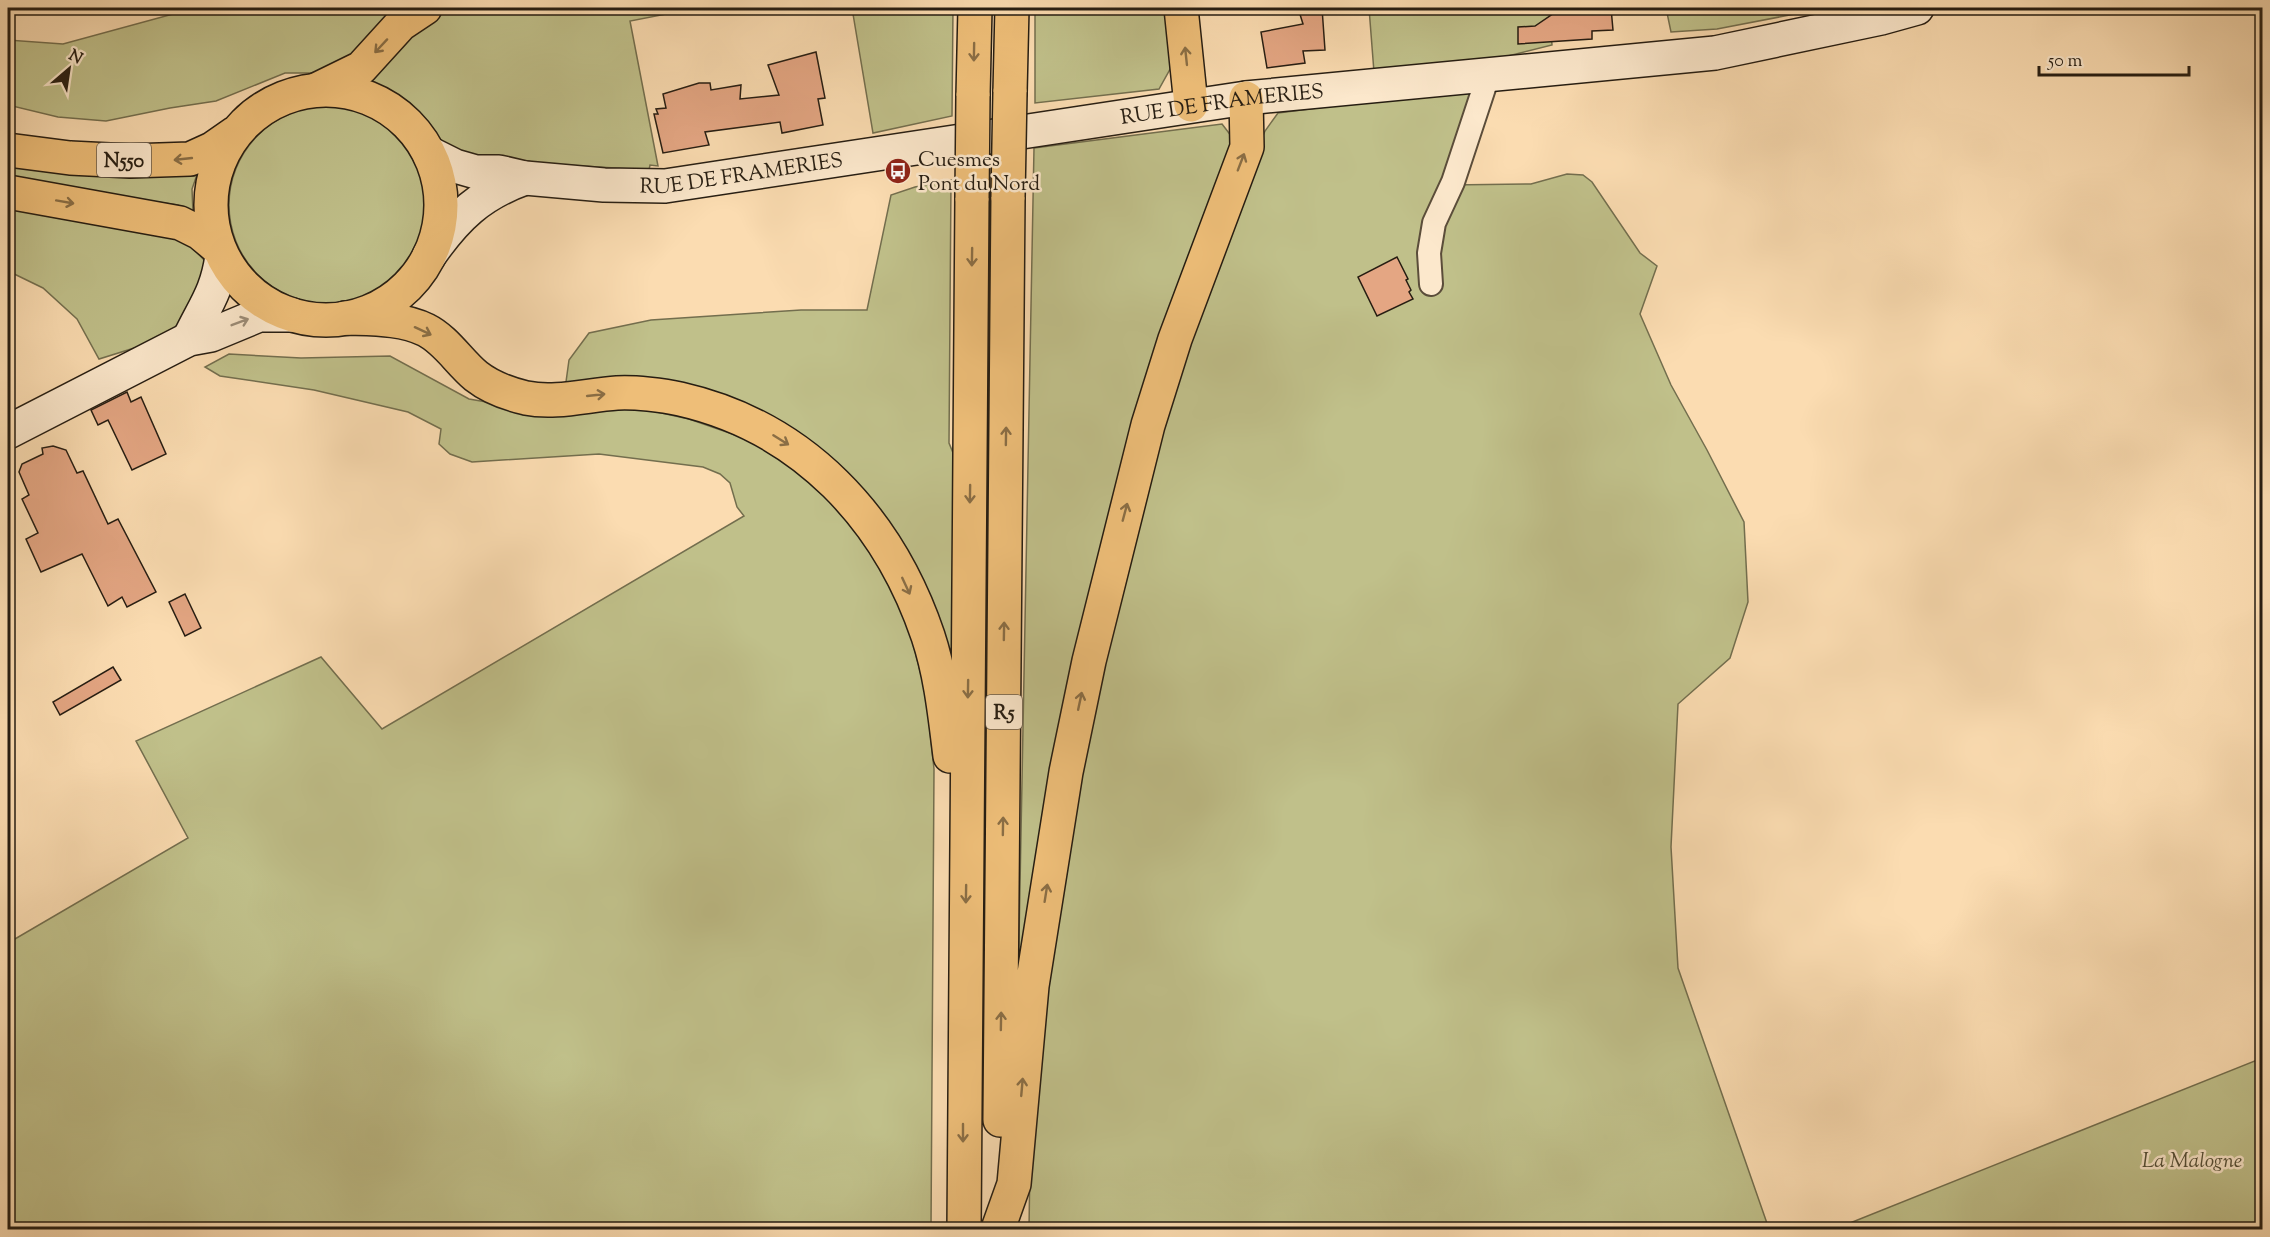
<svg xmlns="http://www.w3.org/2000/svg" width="2270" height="1237" viewBox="0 0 2270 1237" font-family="'Sorts Mill Goudy',serif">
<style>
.green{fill:#c0c08a;stroke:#736e4e;stroke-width:1.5}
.building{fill:#e4a683;stroke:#261d12;stroke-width:1.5}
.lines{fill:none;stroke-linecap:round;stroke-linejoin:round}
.minor-casing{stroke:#5b4d3a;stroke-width:26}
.secondary-casing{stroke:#261d12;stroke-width:36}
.trunk-casing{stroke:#261d12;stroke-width:36}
.motorway-casing{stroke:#261d12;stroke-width:36}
.minor{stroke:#fce8cc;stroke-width:22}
.secondary{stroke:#fce8cc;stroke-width:33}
.trunk{stroke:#eebe78;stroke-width:33}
.motorway{stroke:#eebe78;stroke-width:33}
.motorway-bridge-casing{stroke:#261d12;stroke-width:36;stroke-linecap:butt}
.motorway-bridge{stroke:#eebe78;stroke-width:33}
.oneway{stroke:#8a6e45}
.oneway2{stroke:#9c8d78}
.labels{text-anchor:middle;stroke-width:5;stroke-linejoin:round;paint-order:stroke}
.shield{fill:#fce8cc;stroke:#665a4a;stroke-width:1.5}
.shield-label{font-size:20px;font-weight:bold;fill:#261d12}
.street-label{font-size:21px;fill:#261d12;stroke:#fce8cc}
.poi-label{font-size:21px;fill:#261d12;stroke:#fce8cc;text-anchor:start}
.park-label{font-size:21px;font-style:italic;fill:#544e36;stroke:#fce8cc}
</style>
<rect width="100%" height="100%" fill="#fbdcb1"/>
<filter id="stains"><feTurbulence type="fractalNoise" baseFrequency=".00333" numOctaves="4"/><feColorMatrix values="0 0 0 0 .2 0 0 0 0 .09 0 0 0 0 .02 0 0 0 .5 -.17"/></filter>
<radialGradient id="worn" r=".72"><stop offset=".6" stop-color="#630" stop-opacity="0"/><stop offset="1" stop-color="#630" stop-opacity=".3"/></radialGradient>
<path class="green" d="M 195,8 L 401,8 L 381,22 L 357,53 L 339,66 L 311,73 L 285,73 L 216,101 L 170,108 L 106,121 L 58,117 L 8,105 L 8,40 L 63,44 Z
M 449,8 L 697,8 L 630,21 L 658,166 L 650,165 L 649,170 L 531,163 L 477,163 L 434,141 L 425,127 L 410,112 L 394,100 L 362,84 L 400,41 Z
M 852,8 L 953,8 L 952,116 L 873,133 Z
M 1035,8 L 1170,8 L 1174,62 L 1159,89 L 1035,103 Z
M 1369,8 L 1549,8 L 1552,45 L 1484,62 L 1375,85 Z
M 1666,8 L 1826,8 L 1717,29 L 1671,32 Z
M 1475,88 L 1449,185 L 1531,184 L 1567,174 L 1583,175 L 1592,182 L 1640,253 L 1657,266 L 1640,314 L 1671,385 L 1707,450 L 1744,522 L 1748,602 L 1730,658 L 1678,704 L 1671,847 L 1678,968 L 1769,1229 L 1029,1230 L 1030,1159 L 1055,904 L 1104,657 L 1167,408 L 1245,178 L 1265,131 L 1278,113 Z
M229 205a99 99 0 1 1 198 0a99 99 0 1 1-198 0Z
M 1222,124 L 1232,137 L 1230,156 L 1018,992 L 1034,148 Z
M 8,166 L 200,166 L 192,189 L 193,213 L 178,205 L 8,180 Z
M 951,180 L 949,443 L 956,460 L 954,654 L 943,657 L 810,451 L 566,382 L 569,360 L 589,333 L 651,320 L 801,310 L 867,310 L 891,195 L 915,187 Z
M 8,205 L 176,236 L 189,244 L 205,261 L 191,321 L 163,339 L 99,359 L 77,319 L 43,288 L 8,271 Z
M 229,354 L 301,358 L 390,356 L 469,399 L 546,412 L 594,409 L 643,409 L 689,419 L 744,438 L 778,455 L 840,508 L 877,560 L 907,620 L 926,694 L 934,769 L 931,1229 L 8,1229 L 8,943 L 188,838 L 136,741 L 321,657 L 382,729 L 744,516 L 737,507 L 730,483 L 720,474 L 703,467 L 599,454 L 472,462 L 450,454 L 439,444 L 441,429 L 408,412 L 314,390 L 220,376 L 205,367 Z
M 2262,1058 L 2262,1229 L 1835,1229 Z"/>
<path class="building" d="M 1298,8 L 1322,8 L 1325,50 L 1303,51 L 1305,63 L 1267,68 L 1261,32 L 1303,24 Z
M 1554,8 L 1611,8 L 1613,30 L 1592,31 L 1592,39 L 1518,44 L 1518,27 L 1535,26 L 1554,13 Z
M 816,52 L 825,98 L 818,99 L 823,125 L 782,133 L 780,122 L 705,132 L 709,145 L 663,153 L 654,114 L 658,114 L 656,109 L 666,108 L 663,94 L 699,83 L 710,83 L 711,90 L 741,85 L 740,99 L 779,95 L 768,65 Z
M 1397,257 L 1408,279 L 1406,280 L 1411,290 L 1409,292 L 1413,299 L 1377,316 L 1358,277 Z
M 127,392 L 131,402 L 141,397 L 166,454 L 132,470 L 108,420 L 98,425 L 91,410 Z
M 53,446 L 66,450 L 77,473 L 83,471 L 108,524 L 118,519 L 156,592 L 127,607 L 122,597 L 108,606 L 82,554 L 41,572 L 26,539 L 38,533 L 22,499 L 29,495 L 19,472 L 22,464 L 43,454 L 42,448 Z
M 185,594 L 201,628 L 185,636 L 169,602 Z
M 113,667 L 121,680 L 60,715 L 53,702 Z"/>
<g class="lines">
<g class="minor-casing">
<path id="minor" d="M 1431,284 L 1429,253 L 1434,223 L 1453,182 L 1489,73"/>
</g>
<g class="secondary-casing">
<g id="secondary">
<path id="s1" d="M 429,153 L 455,166 L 476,172 L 499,172 L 525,178 L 604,185 L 665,186 L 1246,98 L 1715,53 L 1881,18 L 1917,8"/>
<path d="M 429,256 C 456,217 480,194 525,178"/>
<path d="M 189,339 C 204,307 217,293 222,256"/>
<path d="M 8,432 L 189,339 L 211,335 L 259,315 L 292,315"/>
</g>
</g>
<g class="trunk-casing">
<path id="trunk" d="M211 205a115 115 0 1 1 230 0a115 115 0 1 1-230 0Z
M 8,150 L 70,158 L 130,161 L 190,159 L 212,149 L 235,133
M 8,192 L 180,223 L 200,233 L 218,248"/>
</g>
<g class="motorway-casing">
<path id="motorway" d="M 1181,8 L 1191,105
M 316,90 L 361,68 L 401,24 L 425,8
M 1010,92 L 1012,8
M 973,96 L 975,8
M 345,318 C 372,319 402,318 426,330 C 446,340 459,362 476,376 C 490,387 509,394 526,398 C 555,404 587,395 617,393 C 634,392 663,395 680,399 C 803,427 888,518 928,636 C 941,675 945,716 950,756
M 1000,1120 L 1008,197
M 999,1226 L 1014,1184 L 1032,986 L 1066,772 L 1089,661 L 1148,425 L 1175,339 L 1247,147 L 1246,98
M 964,1230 L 972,198"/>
</g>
<use href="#minor" class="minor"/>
<use href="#secondary" class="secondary"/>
<use href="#trunk" class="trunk"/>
<use href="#motorway" class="motorway"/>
<g class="motorway-bridge-casing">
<path id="motorway-bridge" d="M 1008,197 L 1010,92
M 972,198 L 973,96"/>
</g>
<use href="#motorway-bridge" class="motorway-bridge"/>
</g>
<defs><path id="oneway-shaft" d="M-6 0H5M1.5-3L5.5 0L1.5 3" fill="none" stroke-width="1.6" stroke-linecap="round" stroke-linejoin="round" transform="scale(1.5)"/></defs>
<g class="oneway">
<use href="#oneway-shaft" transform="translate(381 46) rotate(133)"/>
<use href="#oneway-shaft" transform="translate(974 52) rotate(91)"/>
<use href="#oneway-shaft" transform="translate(1186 56) rotate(-96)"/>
<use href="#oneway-shaft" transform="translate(183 159) rotate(174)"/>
<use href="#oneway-shaft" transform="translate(1241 162) rotate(-69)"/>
<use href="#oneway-shaft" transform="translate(65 202) rotate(10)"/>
<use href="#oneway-shaft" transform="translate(972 257) rotate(91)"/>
<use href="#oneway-shaft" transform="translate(423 331) rotate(25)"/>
<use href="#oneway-shaft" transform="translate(596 395) rotate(-6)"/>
<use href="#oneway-shaft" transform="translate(1006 436) rotate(-89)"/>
<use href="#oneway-shaft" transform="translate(781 440) rotate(32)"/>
<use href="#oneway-shaft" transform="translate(970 494) rotate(91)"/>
<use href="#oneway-shaft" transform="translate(1125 512) rotate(-75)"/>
<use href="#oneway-shaft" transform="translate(906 586) rotate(65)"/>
<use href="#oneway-shaft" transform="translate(1004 631) rotate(-89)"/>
<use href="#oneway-shaft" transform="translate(968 689) rotate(91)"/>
<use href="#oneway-shaft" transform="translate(1080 701) rotate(-78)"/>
<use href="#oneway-shaft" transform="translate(1003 826) rotate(-89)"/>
<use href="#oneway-shaft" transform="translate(1046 893) rotate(-81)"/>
<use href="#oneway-shaft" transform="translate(966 894) rotate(91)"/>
<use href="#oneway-shaft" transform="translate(1001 1021) rotate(-89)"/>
<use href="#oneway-shaft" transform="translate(1022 1087) rotate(-85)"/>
<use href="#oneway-shaft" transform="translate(963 1133) rotate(90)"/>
</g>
<use class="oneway2" href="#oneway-shaft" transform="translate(240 322) rotate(-21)"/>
<defs>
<g id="bus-disc" transform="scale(1.35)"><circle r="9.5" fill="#8f2418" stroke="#fce8cc"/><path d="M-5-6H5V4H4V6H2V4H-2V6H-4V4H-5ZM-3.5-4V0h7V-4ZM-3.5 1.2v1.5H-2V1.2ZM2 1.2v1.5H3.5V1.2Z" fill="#fff"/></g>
</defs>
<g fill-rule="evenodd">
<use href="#bus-disc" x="898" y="171"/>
</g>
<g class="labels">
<g class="shield">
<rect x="97" y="143" width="54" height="34" rx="4.5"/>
<rect x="986" y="695" width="36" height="34" rx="4.5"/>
</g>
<g class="shield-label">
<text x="124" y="167">N550</text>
<text x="1004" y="719">R5</text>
</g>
<g class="street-label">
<text dy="7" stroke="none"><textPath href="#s1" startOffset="804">RUE DE FRAMERIES</textPath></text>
<text dy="7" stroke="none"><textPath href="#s1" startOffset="318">RUE DE FRAMERIES</textPath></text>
</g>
<g class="poi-label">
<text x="918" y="166">Cuesmes<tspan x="918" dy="24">Pont du Nord</tspan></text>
</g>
<g class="park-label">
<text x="2192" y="1167">La Malogne</text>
</g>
</g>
<rect width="2270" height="1237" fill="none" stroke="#fbdcb1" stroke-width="30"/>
<rect x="9" y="9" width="2252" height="1219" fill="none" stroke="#261d12" stroke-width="3"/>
<rect x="15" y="15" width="2240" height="1207" fill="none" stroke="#261d12" stroke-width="1.5"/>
<g transform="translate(69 69) rotate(29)" stroke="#fce8cc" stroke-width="4.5" paint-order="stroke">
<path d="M0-4.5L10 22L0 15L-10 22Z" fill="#261d12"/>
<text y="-9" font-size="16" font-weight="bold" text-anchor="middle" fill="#261d12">N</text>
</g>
<path d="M2039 66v9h150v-9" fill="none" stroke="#261d12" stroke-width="3"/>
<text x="2048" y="66" font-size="18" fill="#261d12" stroke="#fce8cc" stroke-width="4.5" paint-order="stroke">50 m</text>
<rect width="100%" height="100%" filter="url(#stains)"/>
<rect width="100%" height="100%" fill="url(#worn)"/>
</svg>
